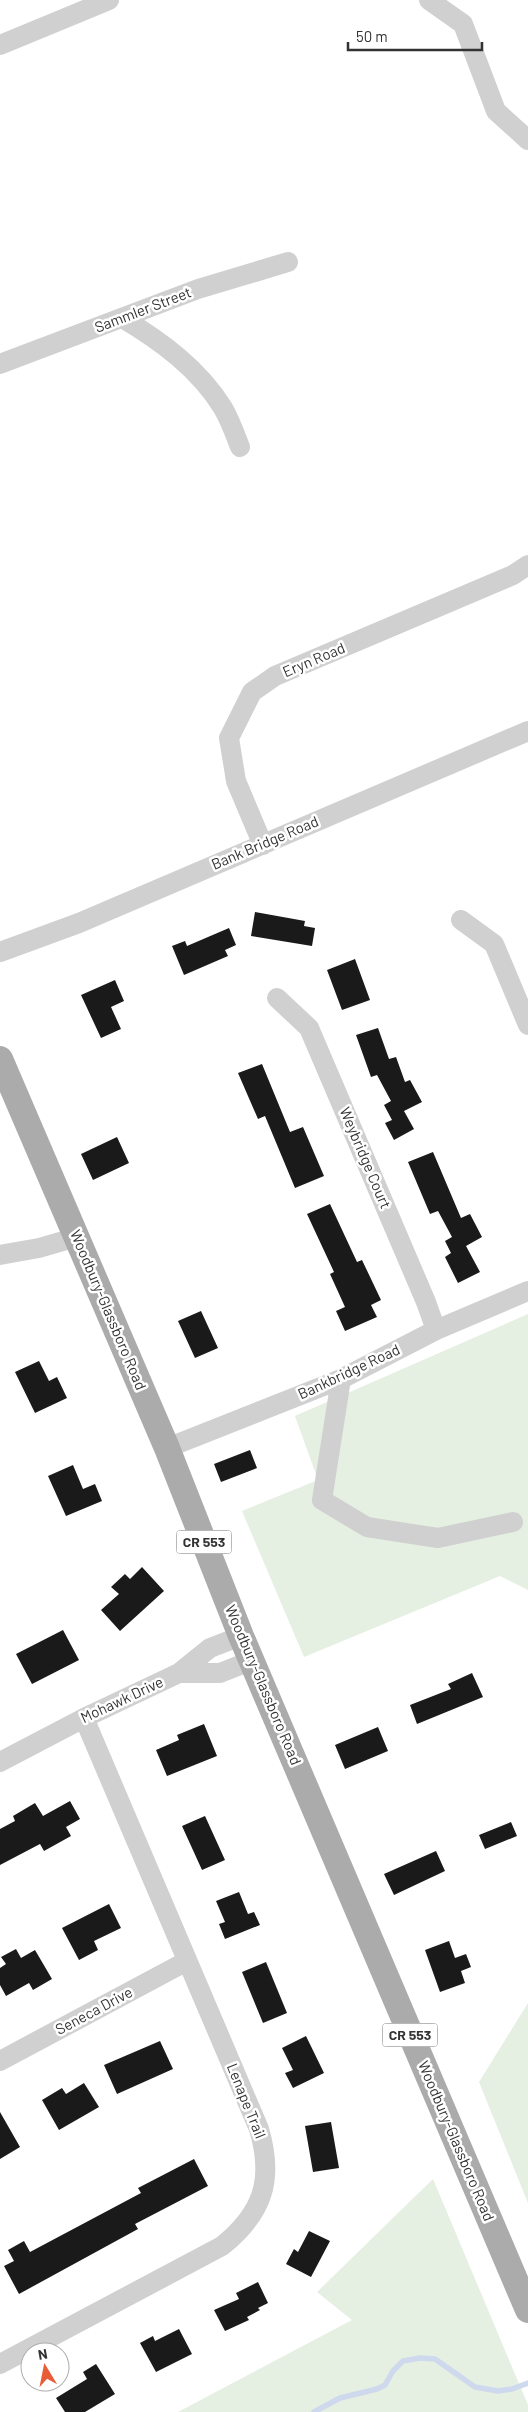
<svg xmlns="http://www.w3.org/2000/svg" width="528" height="2412" viewBox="0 0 528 2412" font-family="Barlow,sans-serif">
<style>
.green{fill:#e5efe2}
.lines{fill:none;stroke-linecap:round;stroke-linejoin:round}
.stream{stroke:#cfd9ee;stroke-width:5.5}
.building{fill:#1a1a1a}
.minor{stroke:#d0d0d0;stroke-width:20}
.major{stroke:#ababab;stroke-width:26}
.labels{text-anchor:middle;stroke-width:5;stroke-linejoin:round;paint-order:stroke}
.shield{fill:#fff;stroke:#707070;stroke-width:1}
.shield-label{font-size:14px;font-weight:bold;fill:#333}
.street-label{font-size:15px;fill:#333;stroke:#fff}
</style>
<rect width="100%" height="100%" fill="#fff"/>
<path class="green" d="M 528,1314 L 528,1590 L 500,1576 L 304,1657 L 242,1511 L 318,1480 L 295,1416 Z
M 528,2003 L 528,2203 L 479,2082 Z
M 433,2179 L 528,2405 L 528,2412 L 178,2412 L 352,2320 L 317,2292 Z"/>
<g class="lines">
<path class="stream" d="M 314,2412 L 340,2398 L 377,2389 L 385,2385 L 393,2371 L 403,2361 L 420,2358 L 435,2359 L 475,2387 L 498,2391 L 512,2389 L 528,2383"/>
</g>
<path class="building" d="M 255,912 L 305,921 L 304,926 L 315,928 L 312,946 L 251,936 Z
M 229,928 L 236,945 L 225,950 L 228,956 L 184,975 L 172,946 L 185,941 L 187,946 Z
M 355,959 L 370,1000 L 342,1010 L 327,970 Z
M 115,980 L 124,1001 L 111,1007 L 121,1029 L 101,1038 L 81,995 Z
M 378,1028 L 389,1059 L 396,1057 L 405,1082 L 410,1080 L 422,1102 L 404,1111 L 414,1129 L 394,1140 L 385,1123 L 392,1120 L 384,1105 L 391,1101 L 377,1075 L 371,1077 L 356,1035 Z
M 262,1064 L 290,1132 L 303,1127 L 324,1176 L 295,1188 L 265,1116 L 258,1119 L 238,1073 Z
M 117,1137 L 129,1163 L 93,1180 L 81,1154 Z
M 433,1152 L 461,1218 L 470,1214 L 482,1237 L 466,1246 L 480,1272 L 458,1283 L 445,1257 L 451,1253 L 445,1241 L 452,1237 L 438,1211 L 430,1214 L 408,1162 Z
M 330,1204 L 357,1262 L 362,1260 L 381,1300 L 371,1305 L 377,1317 L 345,1331 L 336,1311 L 345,1307 L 330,1274 L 334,1272 L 307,1214 Z
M 201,1311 L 218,1348 L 195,1358 L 178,1321 Z
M 39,1361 L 49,1381 L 57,1377 L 67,1398 L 35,1413 L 15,1372 Z
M 250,1450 L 257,1468 L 221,1482 L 214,1464 Z
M 73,1465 L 83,1489 L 95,1484 L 102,1501 L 66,1516 L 48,1476 Z
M 142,1567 L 164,1591 L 120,1631 L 101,1610 L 119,1594 L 111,1587 L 125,1574 L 130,1579 Z
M 63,1630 L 79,1660 L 32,1684 L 16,1654 Z
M 472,1673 L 483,1697 L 417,1724 L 410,1705 L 451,1689 L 448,1684 Z
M 204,1724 L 217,1756 L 167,1776 L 156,1750 L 179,1740 L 177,1735 Z
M 378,1727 L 388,1751 L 345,1769 L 335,1745 Z
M 70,1801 L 80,1819 L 66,1827 L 71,1836 L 44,1851 L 40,1844 L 0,1865 L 0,1829 L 15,1821 L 13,1816 L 35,1803 L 43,1816 Z
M 205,1816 L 225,1860 L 202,1870 L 182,1826 Z
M 511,1822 L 517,1836 L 485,1849 L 479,1835 Z
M 436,1851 L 445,1871 L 394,1895 L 384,1874 Z
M 239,1892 L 248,1914 L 254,1912 L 260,1925 L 225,1939 L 219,1924 L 225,1922 L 216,1901 Z
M 109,1904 L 121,1928 L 94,1941 L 98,1950 L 79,1960 L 62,1928 Z
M 449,1941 L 455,1958 L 466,1954 L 471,1967 L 461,1971 L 465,1983 L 440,1992 L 425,1950 Z
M 16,1949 L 21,1958 L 35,1950 L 52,1979 L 33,1990 L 29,1983 L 6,1996 L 0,1985 L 0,1968 L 6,1964 L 1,1957 Z
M 266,1962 L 287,2013 L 263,2023 L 242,1972 Z
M 306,2036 L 324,2073 L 293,2088 L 285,2073 L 293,2070 L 282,2048 Z
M 160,2041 L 173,2069 L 117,2094 L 104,2065 Z
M 84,2083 L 99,2107 L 59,2130 L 42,2100 L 62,2088 L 66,2094 Z
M 0,2112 L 20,2147 L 0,2159 Z
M 331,2122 L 339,2168 L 313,2172 L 305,2126 Z
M 194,2159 L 208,2186 L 135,2224 L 138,2229 L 19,2294 L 4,2266 L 14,2261 L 8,2250 L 24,2241 L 30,2252 L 141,2193 L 138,2188 Z
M 309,2231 L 330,2241 L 311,2277 L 286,2264 L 294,2249 L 298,2252 Z
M 258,2282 L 268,2303 L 258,2308 L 260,2310 L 247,2317 L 249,2320 L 225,2331 L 214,2310 L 239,2299 L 236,2293 Z
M 179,2329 L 192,2354 L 156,2372 L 140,2343 L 153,2336 L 155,2341 Z
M 96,2364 L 115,2394 L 85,2412 L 65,2412 L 56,2398 L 87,2379 L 83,2372 Z"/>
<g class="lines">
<path class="minor" d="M 429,0 L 463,24 L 496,111 L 528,140
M 0,45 L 109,0
M 122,318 C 161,341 199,369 223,408 C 230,420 235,434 240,447
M 0,364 L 198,289 L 288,262
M 263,845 L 236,781 L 229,738 L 252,692 L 275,676 L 513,575 L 528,565
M 461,920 L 494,944 L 528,1025
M 0,952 L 79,923 L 528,731
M 277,998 L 309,1028 L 426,1302 L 436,1330
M 0,1255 L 39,1248 L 77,1237
M 341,1379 L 322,1500 L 367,1527 L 438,1538 L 513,1522
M 167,1448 L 341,1379 L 436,1330 L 528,1291
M 179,1673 L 220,1673 L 253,1660
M 0,1762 L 84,1718 L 179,1673 L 210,1648 L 241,1636
M 0,2061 L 187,1961
M 0,2364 L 222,2246 C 263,2213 274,2180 259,2129 L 84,1718"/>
<path class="major" d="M 0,1059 L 167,1448 L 241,1636 L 528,2310"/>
</g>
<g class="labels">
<g class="shield">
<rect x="176.5" y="1530.5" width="55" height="23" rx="4"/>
<rect x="382.5" y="2023.5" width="55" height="23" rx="4"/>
</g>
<g class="shield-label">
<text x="204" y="1547">CR 553</text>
<text x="410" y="2040">CR 553</text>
</g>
<g class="street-label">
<text transform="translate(143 310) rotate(-21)" y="5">Sammler Street</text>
<text transform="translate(314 660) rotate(-23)" y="5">Eryn Road</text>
<text transform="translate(265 843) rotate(-23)" y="5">Bank Bridge Road</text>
<text transform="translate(365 1158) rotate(67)" y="5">Weybridge Court</text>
<text transform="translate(108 1310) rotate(67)" y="5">Woodbury-Glassboro Road</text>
<text transform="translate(349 1372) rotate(-25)" y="5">Bankbridge Road</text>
<text transform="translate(263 1685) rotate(67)" y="5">Woodbury-Glassboro Road</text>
<text transform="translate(122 1700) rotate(-25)" y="5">Mohawk Drive</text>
<text transform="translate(94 2011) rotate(-28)" y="5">Seneca Drive</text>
<text transform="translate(246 2101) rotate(68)" y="5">Lenape Trail</text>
<text transform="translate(456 2141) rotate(67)" y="5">Woodbury-Glassboro Road</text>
</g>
</g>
<g transform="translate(45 2367) rotate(350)"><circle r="24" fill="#ffffff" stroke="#adadad"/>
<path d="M0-4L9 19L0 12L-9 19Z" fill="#e85d37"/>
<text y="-8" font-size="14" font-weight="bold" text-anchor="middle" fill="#333333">N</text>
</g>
<path d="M348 42v8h134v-8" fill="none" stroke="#333333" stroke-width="2.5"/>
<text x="356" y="42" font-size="15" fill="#333333" stroke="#ffffff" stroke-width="4" paint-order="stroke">50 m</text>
</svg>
